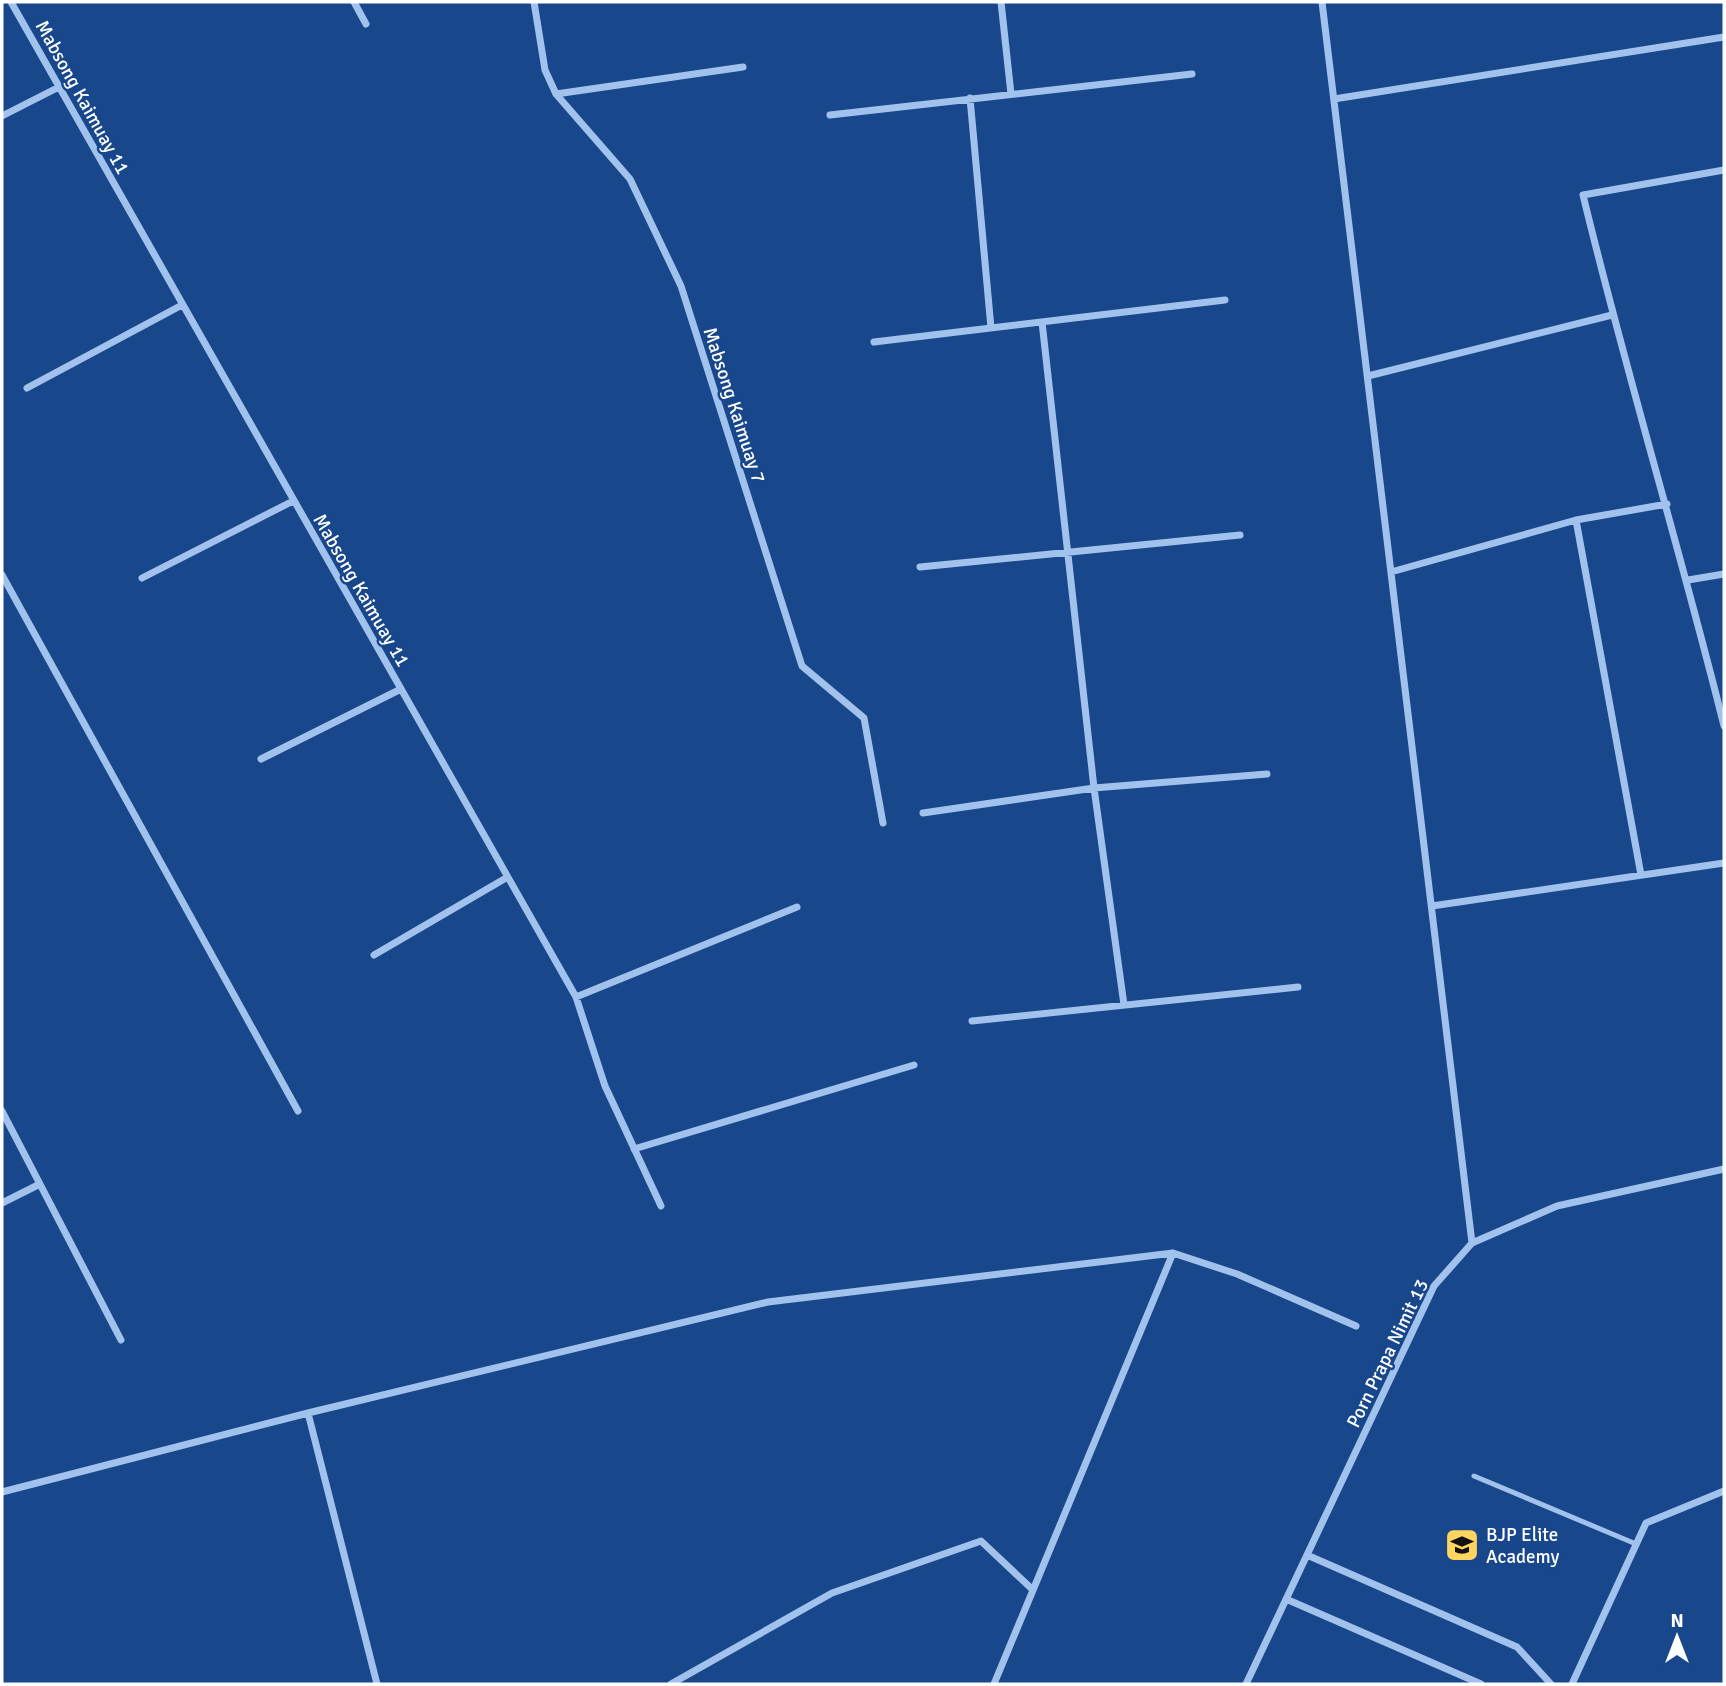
<svg xmlns="http://www.w3.org/2000/svg" width="1726" height="1686" viewBox="0 0 1726 1686" font-family="Signika,sans-serif">
<style>
.lines{fill:none;stroke-linecap:round;stroke-linejoin:round}
.service{stroke:#a2c2ee;stroke-width:5}
.minor{stroke:#a2c2ee;stroke-width:7}
.labels{text-anchor:middle;stroke-width:5;stroke-linejoin:round;paint-order:stroke}
.street-label{font-size:19px;fill:#fff;stroke:#18478b}
.poi-label{font-size:19px;fill:#fff;stroke:#18478b;text-anchor:start}
</style>
<rect width="100%" height="100%" fill="#18478b"/>
<g class="lines">
<path class="service" d="M 1474,1476 L 1636,1544"/>
<path class="minor" d="M 11,2 L 576,997 L 605,1086 L 661,1206
M 354,2 L 366,24
M 534,2 L 545,70 L 556,94 L 630,179 L 681,286 L 802,666 L 864,718 L 883,823
M 1001,2 L 1011,94
M 1322,2 L 1472,1243
M 556,94 L 743,67
M 970,98 L 991,328
M 1334,99 L 1724,37
M 830,115 L 1192,74
M 2,116 L 59,87
M 1724,170 L 1583,195 C 1626,373 1680,549 1724,726
M 1042,322 L 1094,788 L 1124,1005
M 874,342 L 1225,300
M 1368,376 L 1612,315
M 27,388 L 182,305
M 1576,520 L 1641,875
M 920,567 L 1240,535
M 1391,572 L 1576,520 L 1667,504
M 2,575 L 298,1111
M 142,578 L 293,501
M 1688,580 L 1724,574
M 261,759 L 401,689
M 923,813 L 1094,788 L 1267,774
M 1432,906 L 1724,863
M 374,955 L 506,878
M 576,997 L 797,907
M 972,1021 L 1298,987
M 2,1111 L 121,1340
M 634,1149 L 914,1065
M 2,1203 L 40,1184
M 308,1413 L 377,1684
M 2,1492 L 308,1413 L 768,1302 L 1173,1253 L 1237,1274 L 1356,1326
M 1307,1555 L 1517,1647 L 1551,1684
M 1286,1599 L 1481,1684
M 671,1684 L 832,1593 L 981,1541 L 1033,1590
M 994,1684 L 1173,1253
M 1246,1684 L 1434,1286 L 1472,1243 L 1557,1206 L 1724,1169
M 1572,1684 L 1646,1523 L 1724,1491"/>
</g>
<defs>
<g id="school-square" transform="scale(1.75)"><rect x="-9" y="-9" width="18" height="18" rx="4" fill="#ffd55f" stroke="#18478b"/><path d="M0-5L7-2L0 1L-7-2ZM-4 1L0 2.5L4 1V4Q0 6-4 4Z" fill="#111"/></g>
</defs>
<g fill-rule="evenodd">
<use href="#school-square" x="1462" y="1545"/>
</g>
<g class="labels">
<g class="street-label">
<text transform="translate(83 97) rotate(61)" y="7">Mabsong Kaimuay 11</text>
<text transform="translate(735 405) rotate(72)" y="7">Mabsong Kaimuay 7</text>
<text transform="translate(362 590) rotate(60)" y="7">Mabsong Kaimuay 11</text>
<text transform="translate(1387 1353) rotate(-64)" y="7">Porn Prapa Nimit 13</text>
</g>
<g class="poi-label">
<text x="1486" y="1541">BJP Elite<tspan x="1486" dy="22">Academy</tspan></text>
</g>
</g>
<rect width="1726" height="1686" fill="none" stroke="#ffffff" stroke-width="7"/>
<g transform="translate(1677 1637)" stroke="#18478b" stroke-width="5" paint-order="stroke">
<path d="M0-5L12 26L0 18L-12 26Z" fill="#ffffff"/>
<text y="-10" font-size="19" font-weight="bold" text-anchor="middle" fill="#ffffff">N</text>
</g>
</svg>
